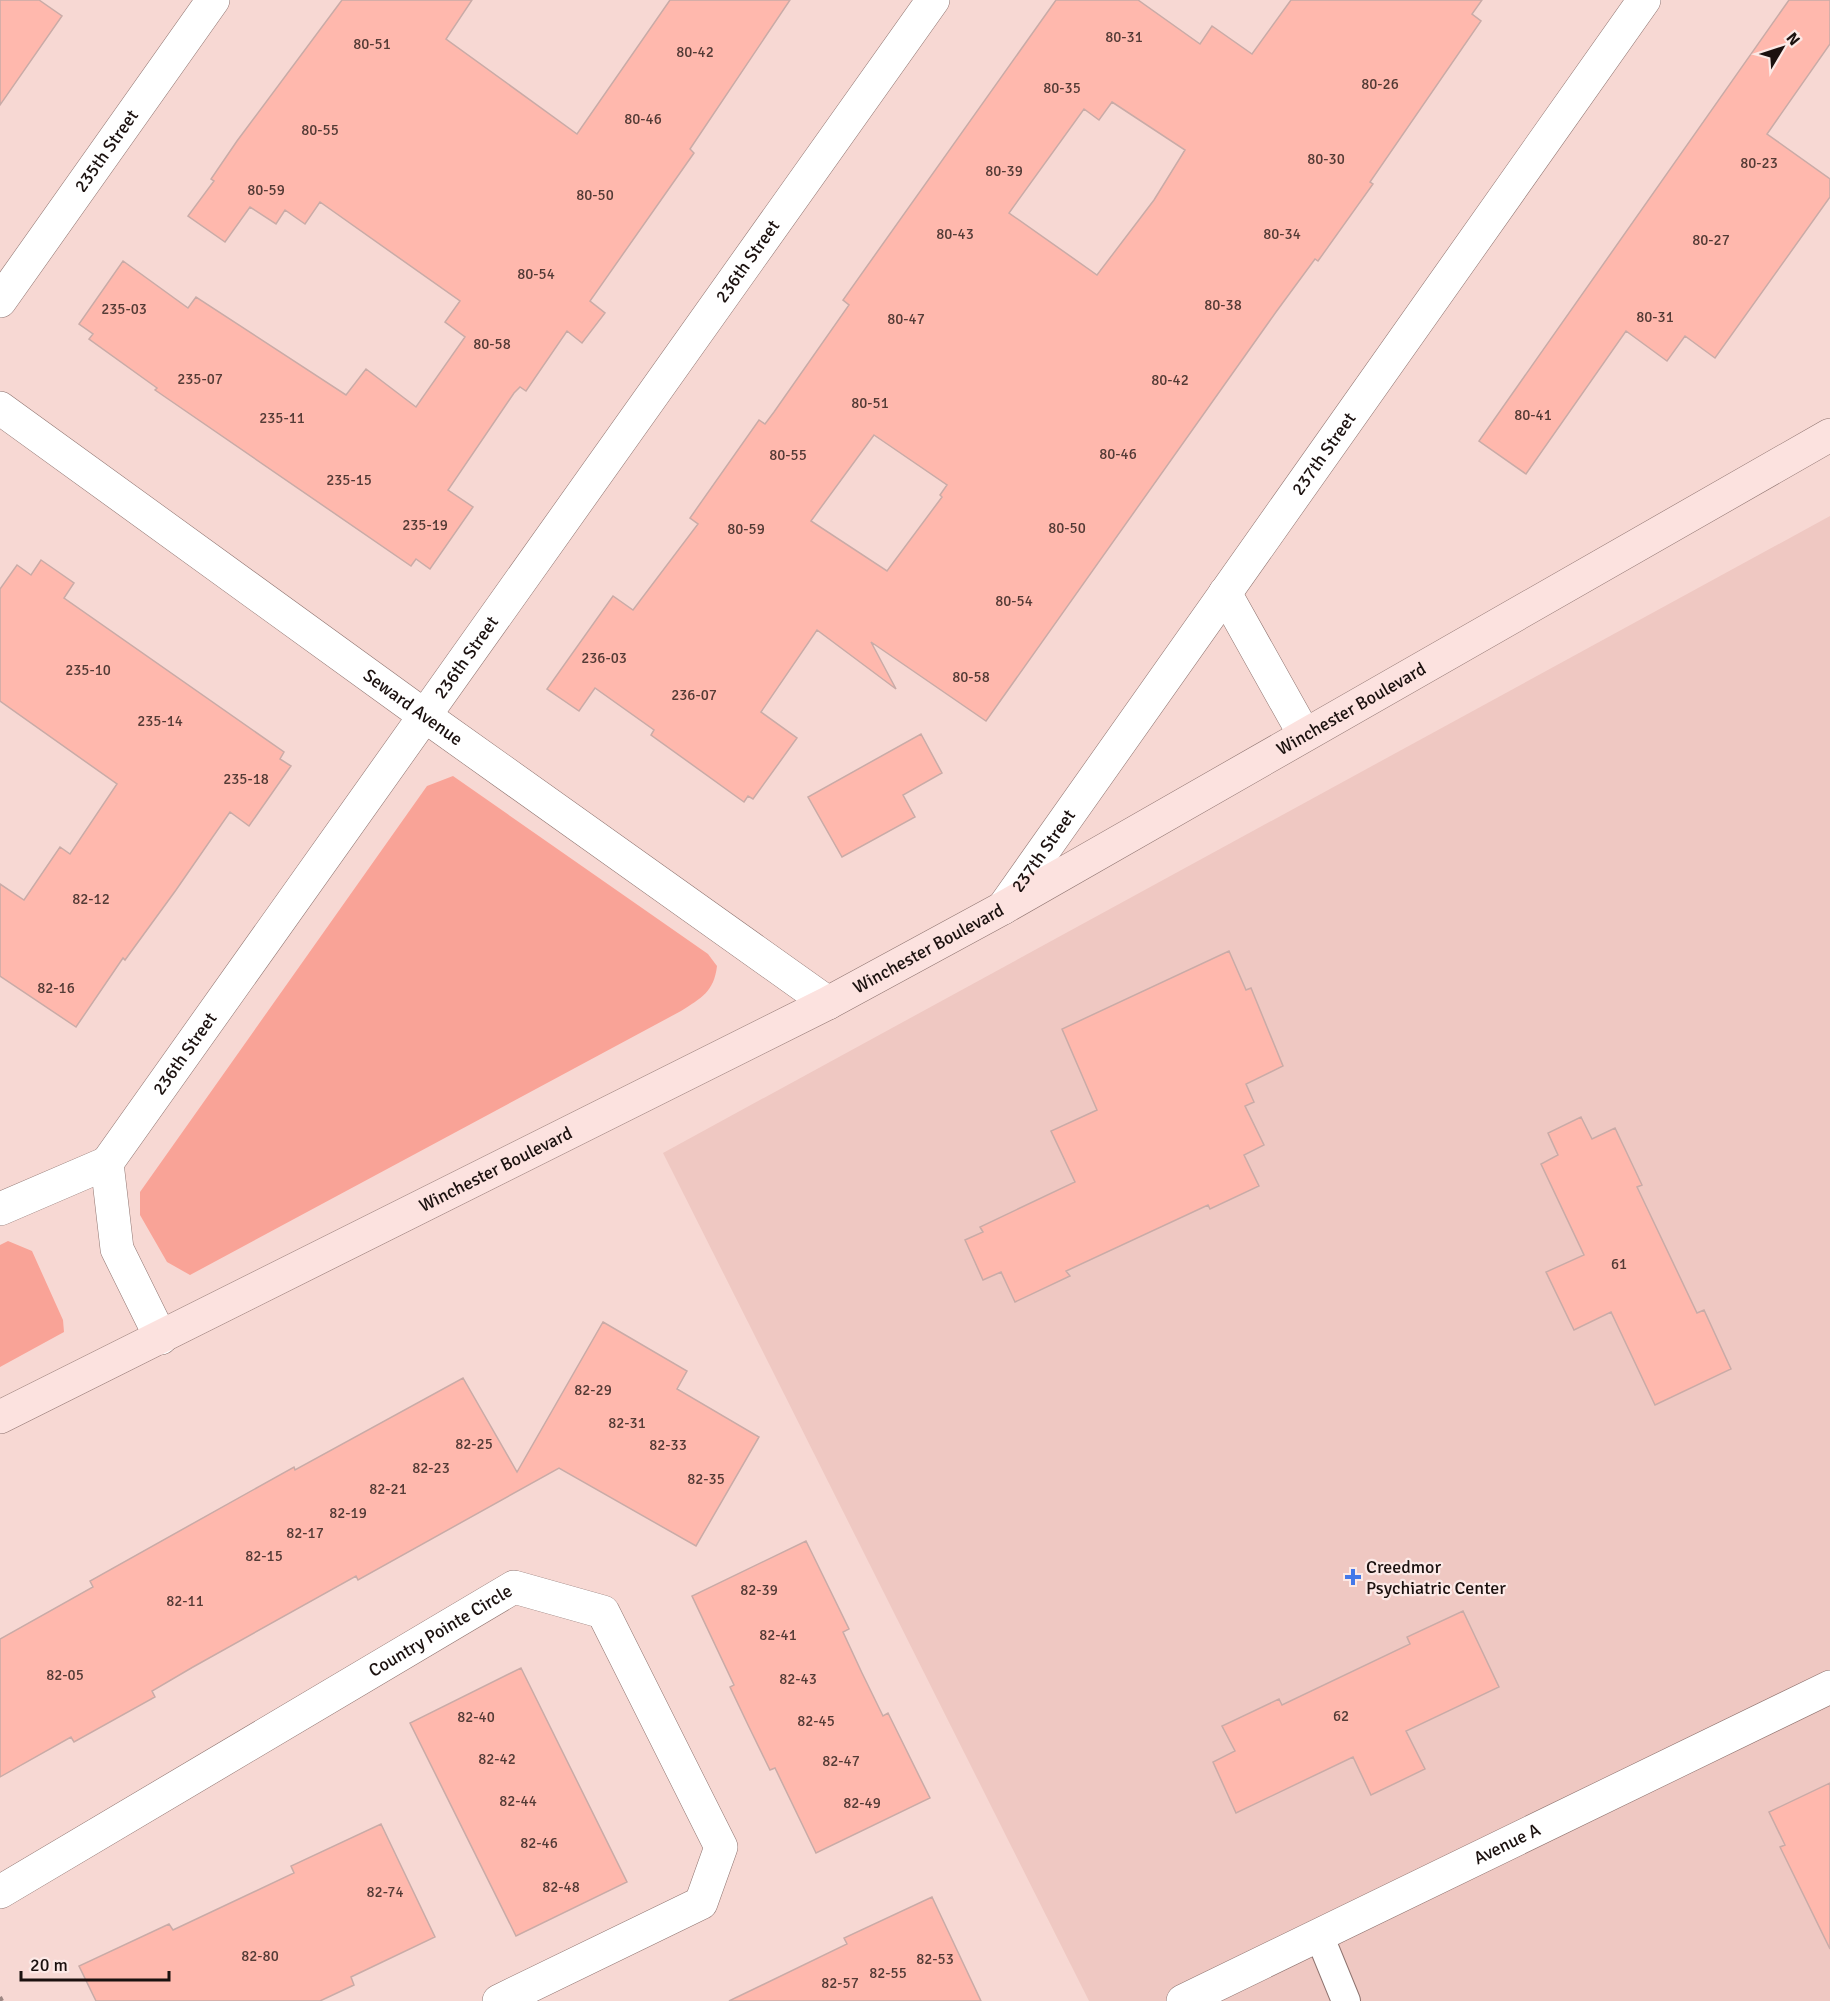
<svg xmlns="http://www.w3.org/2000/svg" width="1830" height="2001" viewBox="0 0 1830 2001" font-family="Signika,sans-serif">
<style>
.built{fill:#efc8c2}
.green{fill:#f9a397}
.building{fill:#ffb8ad;stroke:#c9aba7;stroke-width:1.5;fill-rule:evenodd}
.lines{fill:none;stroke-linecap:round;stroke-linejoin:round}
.service-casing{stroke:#8e736f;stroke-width:30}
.minor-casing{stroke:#8e736f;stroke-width:34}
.secondary-casing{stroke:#8e736f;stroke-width:34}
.path{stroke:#9d8783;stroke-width:4;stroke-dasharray:6 3;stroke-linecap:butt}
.service{stroke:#fff;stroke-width:28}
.minor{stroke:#fff;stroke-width:33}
.secondary{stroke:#fce2df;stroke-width:33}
.poi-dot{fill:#4378e9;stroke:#fce9e6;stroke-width:2}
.labels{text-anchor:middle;stroke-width:4.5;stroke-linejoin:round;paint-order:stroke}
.number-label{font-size:15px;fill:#543b36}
.street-label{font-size:18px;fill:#1b110f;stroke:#fce9e6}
.poi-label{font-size:18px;fill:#1b110f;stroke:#fce9e6;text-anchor:start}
</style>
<rect width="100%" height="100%" fill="#f7d8d3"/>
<path class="built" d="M 1830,516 L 1830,2001 L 1089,2001 L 663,1153 Z"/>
<path class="green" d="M 453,776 L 708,954 L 717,966 C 714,992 701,998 681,1011 L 190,1275 L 167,1262 L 140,1215 L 140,1192 L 427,786 Z
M 8,1241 L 32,1251 L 63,1320 L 64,1332 L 0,1367 L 0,1245 Z"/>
<path class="building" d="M 0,0 L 39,0 L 62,16 L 0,105 Z
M 342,0 L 472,0 L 446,39 L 577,134 L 670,0 L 790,0 L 690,149 L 694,153 L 590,301 L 605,313 L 582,343 L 567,331 L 526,391 L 520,387 L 514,393 L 448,490 L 473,507 L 430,569 L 416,559 L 411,566 L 155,390 L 157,388 L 89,339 L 93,334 L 79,324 L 123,261 L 188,308 L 196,297 L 346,395 L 366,369 L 416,407 L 465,337 L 445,322 L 460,301 L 320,202 L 305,224 L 285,210 L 276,224 L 250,207 L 225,242 L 188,216 L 214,181 L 211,179 L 237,141 Z
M 1056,0 L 1138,0 L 1200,44 L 1212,26 L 1252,54 L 1291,0 L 1482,0 L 1472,14 L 1481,21 L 1370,182 L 1373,184 L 1318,261 L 1315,259 L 1276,312 L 986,721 L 871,642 L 896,689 L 817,630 L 761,712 L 797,738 L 753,799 L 748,796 L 744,802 L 651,735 L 654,730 L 595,688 L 579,711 L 547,689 L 613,596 L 633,610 L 698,524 L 690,518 L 759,420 L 765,424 L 774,412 L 849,305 L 843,300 ZM 1112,102 L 1185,150 L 1154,200 L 1097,275 L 1009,213 L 1084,109 L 1099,120 ZM 874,435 L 947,485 L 940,495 L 942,497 L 887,571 L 811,521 Z
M 1789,0 L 1830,0 L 1830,44 L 1767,134 L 1830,179 L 1830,197 L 1715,358 L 1685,336 L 1667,361 L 1626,331 L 1526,474 L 1479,441 Z
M 41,560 L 74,583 L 64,598 L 284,752 L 280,759 L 291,766 L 249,826 L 230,812 L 176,890 L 125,960 L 123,958 L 76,1027 L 0,976 L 0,884 L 24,900 L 60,847 L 70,854 L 117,784 L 0,701 L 0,589 L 17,565 L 31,575 Z
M 921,734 L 942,773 L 903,795 L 915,817 L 842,857 L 808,797 Z
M 1229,951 L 1246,990 L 1251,988 L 1283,1066 L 1246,1084 L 1254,1102 L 1245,1106 L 1264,1145 L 1244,1155 L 1259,1186 L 1210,1209 L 1208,1205 L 1066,1271 L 1070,1276 L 1015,1302 L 1001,1272 L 983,1280 L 965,1240 L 983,1232 L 980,1227 L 1075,1182 L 1051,1131 L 1097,1110 L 1062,1029 Z
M 1581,1117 L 1592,1139 L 1615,1128 L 1642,1185 L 1637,1187 L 1697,1313 L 1704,1310 L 1731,1369 L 1655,1405 L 1611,1312 L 1574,1330 L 1546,1272 L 1584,1255 L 1541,1164 L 1558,1155 L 1548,1133 Z
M 603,1322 L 687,1371 L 677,1389 L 759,1437 L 696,1546 L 559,1468 L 358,1580 L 356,1576 L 193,1667 L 152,1691 L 155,1697 L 74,1742 L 71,1737 L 0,1777 L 0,1639 L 93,1587 L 90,1581 L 294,1467 L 295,1470 L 463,1378 L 517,1472 Z
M 806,1541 L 849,1629 L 843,1632 L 862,1673 L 883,1716 L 888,1713 L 930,1798 L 816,1853 L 775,1768 L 770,1770 L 749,1727 L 730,1687 L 734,1685 L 692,1596 Z
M 1463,1611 L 1499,1687 L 1406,1731 L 1425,1769 L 1371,1795 L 1353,1757 L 1236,1813 L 1213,1762 L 1235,1751 L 1222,1726 L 1279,1699 L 1282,1705 L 1410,1644 L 1407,1637 Z
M 521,1668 L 627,1882 L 516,1936 L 410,1723 Z
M 1830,1783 L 1830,1949 L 1780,1847 L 1785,1845 L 1769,1812 Z
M 381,1824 L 435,1937 L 351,1977 L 354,1985 L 320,2001 L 96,2001 L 79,1966 L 169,1924 L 173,1930 L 294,1873 L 291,1866 Z
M 932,1897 L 981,2001 L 729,2001 L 847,1944 L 844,1938 Z"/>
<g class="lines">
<g class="service-casing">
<path id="service" d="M 1319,1935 L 1346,2001"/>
</g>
<g class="minor-casing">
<g id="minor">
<path id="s1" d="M 0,301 L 213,0"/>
<path id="s2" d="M 0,408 L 425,716 L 828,1003"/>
<path d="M 1225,593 L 1304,734"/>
<path id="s3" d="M 1003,908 L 1644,0"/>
<path d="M 0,1209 L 107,1163"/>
<path id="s4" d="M 161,1338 L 117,1249 L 107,1163 L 933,0"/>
<path id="s5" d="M 0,1892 L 514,1587 L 603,1612 L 721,1847 L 701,1903 L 499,2001"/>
<path id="s6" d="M 1183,2001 L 1830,1687"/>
</g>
</g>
<g class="secondary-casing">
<g id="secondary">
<path id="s7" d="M 0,1417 L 828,1003 L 1003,908 L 1830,435"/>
</g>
</g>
<path class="path" d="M 0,1997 L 2,2001"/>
<use href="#service" class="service"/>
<use href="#minor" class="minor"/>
<use href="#secondary" class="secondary"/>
</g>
<path class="poi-dot" d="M1350 1568h6v6h6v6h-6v6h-6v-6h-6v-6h6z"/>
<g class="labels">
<g class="number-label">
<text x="1124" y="42">80-31</text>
<text x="372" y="49">80-51</text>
<text x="695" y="57">80-42</text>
<text x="1380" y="89">80-26</text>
<text x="1062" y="93">80-35</text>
<text x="643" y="124">80-46</text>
<text x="320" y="135">80-55</text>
<text x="1326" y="164">80-30</text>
<text x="1759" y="168">80-23</text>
<text x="1004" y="176">80-39</text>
<text x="266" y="195">80-59</text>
<text x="595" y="200">80-50</text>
<text x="955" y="239">80-43</text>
<text x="1282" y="239">80-34</text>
<text x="1711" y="245">80-27</text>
<text x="536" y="279">80-54</text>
<text x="1223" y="310">80-38</text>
<text x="124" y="314">235-03</text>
<text x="1655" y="322">80-31</text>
<text x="906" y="324">80-47</text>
<text x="492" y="349">80-58</text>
<text x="200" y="384">235-07</text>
<text x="1170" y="385">80-42</text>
<text x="870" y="408">80-51</text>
<text x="1533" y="420">80-41</text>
<text x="282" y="423">235-11</text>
<text x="1118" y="459">80-46</text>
<text x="788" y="460">80-55</text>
<text x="349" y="485">235-15</text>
<text x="425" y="530">235-19</text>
<text x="1067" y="533">80-50</text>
<text x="746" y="534">80-59</text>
<text x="1014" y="606">80-54</text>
<text x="604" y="663">236-03</text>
<text x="88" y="675">235-10</text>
<text x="971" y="682">80-58</text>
<text x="694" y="700">236-07</text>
<text x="160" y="726">235-14</text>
<text x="246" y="784">235-18</text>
<text x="91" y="904">82-12</text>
<text x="56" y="993">82-16</text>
<text x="1619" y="1269">61</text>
<text x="593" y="1395">82-29</text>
<text x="627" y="1428">82-31</text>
<text x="474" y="1449">82-25</text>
<text x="668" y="1450">82-33</text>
<text x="431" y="1473">82-23</text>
<text x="706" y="1484">82-35</text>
<text x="388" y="1494">82-21</text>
<text x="348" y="1518">82-19</text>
<text x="305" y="1538">82-17</text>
<text x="264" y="1561">82-15</text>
<text x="759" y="1595">82-39</text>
<text x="185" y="1606">82-11</text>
<text x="778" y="1640">82-41</text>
<text x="65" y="1680">82-05</text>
<text x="798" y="1684">82-43</text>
<text x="1341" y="1721">62</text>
<text x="476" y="1722">82-40</text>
<text x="816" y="1726">82-45</text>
<text x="497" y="1764">82-42</text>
<text x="841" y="1766">82-47</text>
<text x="518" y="1806">82-44</text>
<text x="862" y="1808">82-49</text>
<text x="539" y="1848">82-46</text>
<text x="561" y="1892">82-48</text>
<text x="385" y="1897">82-74</text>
<text x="260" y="1961">82-80</text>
<text x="935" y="1964">82-53</text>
<text x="888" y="1978">82-55</text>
<text x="840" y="1988">82-57</text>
</g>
<g class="street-label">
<text dy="6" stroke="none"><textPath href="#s1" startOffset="184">235th Street</textPath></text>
<text dy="6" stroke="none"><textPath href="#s4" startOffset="1292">236th Street</textPath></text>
<text dy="6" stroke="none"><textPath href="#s3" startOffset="556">237th Street</textPath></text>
<text dy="6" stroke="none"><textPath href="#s4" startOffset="806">236th Street</textPath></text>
<text dy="6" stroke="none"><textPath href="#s2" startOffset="510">Seward Avenue</textPath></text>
<text dy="6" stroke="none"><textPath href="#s7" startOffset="1526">Winchester Boulevard</textPath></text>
<text dy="6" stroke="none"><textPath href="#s3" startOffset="70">237th Street</textPath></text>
<text dy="6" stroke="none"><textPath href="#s7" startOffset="1040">Winchester Boulevard</textPath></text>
<text dy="6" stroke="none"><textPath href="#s4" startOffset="320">236th Street</textPath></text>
<text dy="6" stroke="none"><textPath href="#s7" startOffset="554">Winchester Boulevard</textPath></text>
<text dy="6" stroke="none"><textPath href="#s5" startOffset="512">Country Pointe Circle</textPath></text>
<text dy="6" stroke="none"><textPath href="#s6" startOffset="360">Avenue A</textPath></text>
</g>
<g class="poi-label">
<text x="1366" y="1573">Creedmor<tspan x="1366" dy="21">Psychiatric Center</tspan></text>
</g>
</g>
<g transform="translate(1782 48) rotate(51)" stroke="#fce9e6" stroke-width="4.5" paint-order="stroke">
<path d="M0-4.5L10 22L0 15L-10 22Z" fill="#1b110f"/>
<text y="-9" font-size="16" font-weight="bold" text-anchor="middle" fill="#1b110f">N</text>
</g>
<path d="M21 1971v9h148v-9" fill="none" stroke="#1b110f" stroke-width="3"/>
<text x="30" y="1971" font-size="18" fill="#1b110f" stroke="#fce9e6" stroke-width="4.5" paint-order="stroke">20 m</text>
</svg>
